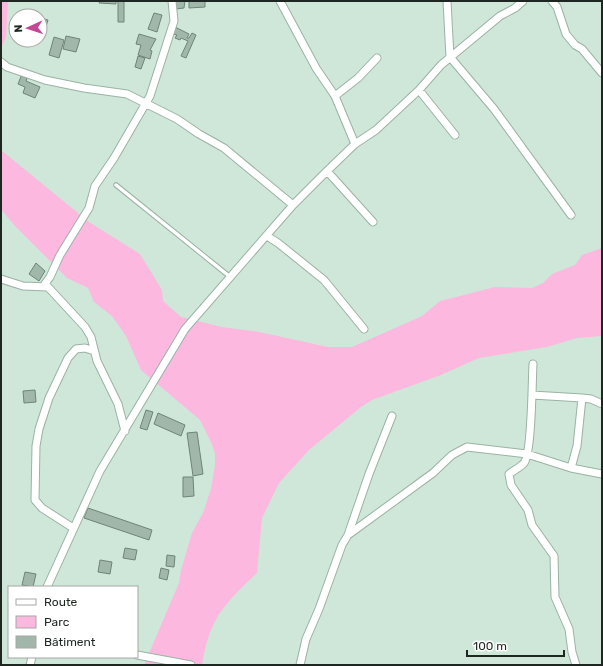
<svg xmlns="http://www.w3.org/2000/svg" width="603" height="666" viewBox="0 0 603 666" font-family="Rubik,sans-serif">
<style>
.green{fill:#fcb8de}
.building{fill:#a0b7a9;stroke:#6e8477}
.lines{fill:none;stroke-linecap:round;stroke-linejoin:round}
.lane-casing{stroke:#9bb2a4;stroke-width:5.5}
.street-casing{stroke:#9bb2a4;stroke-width:9}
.lane{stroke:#fff;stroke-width:3.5}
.street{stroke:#fff;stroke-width:7}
</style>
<rect width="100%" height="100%" fill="#cfe7d8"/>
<path class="green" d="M 1,1 L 8,1 L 6,37 L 1,48 Z
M 1,150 L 89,222 L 140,254 L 162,290 L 163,301 L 181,317 L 222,327 L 259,332 L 328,347 L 352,347 L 411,321 L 422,316 L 440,301 L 495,287 L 532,288 L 543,283 L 552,274 L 575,265 L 582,255 L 602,248 L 602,336 L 577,338 L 547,347 L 479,358 L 441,375 L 372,400 L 361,407 L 309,450 L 279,483 L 262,518 L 257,573 C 224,604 209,619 202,665 L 144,665 L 179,583 L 181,570 L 192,533 L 203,513 L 211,489 L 215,465 L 215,453 L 211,442 L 200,420 L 141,370 L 126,336 L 112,316 L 94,302 L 88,288 L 67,278 L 15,226 L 1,209 Z"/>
<path class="building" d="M 100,1 L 116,1 L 116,4 L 99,3 Z
M 118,1 L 124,1 L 124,22 L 118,22 Z
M 175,1 L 185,1 L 184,8 L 176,9 Z
M 189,1 L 205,1 L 205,7 L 189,8 Z
M 154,13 L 162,15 L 157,32 L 148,29 Z
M 40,18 L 48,20 L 43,36 L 40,35 Z
M 175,27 L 189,34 L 187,38 L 189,38 L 192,33 L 196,35 L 186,58 L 181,56 L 188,41 L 181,38 L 180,40 L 175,38 L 177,35 L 173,34 Z
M 139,34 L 156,39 L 150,50 L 152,51 L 150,59 L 138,55 L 141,45 L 136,44 Z
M 66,36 L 80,39 L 76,52 L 63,49 Z
M 54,37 L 64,40 L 59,58 L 49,55 Z
M 138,56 L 145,58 L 141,69 L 135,67 Z
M 22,74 L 28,76 L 26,81 L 40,87 L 35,98 L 23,93 L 25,87 L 18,84 Z
M 36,263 L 45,271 L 39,281 L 29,274 Z
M 35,390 L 36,402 L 24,403 L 23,391 Z
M 146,410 L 153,412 L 147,430 L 140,428 Z
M 158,413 L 185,425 L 181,436 L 154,424 Z
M 197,432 L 203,474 L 193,476 L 187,433 Z
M 183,477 L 193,477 L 194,496 L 183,497 Z
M 88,508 L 152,530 L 149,540 L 84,518 Z
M 125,548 L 137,550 L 135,560 L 123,558 Z
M 167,555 L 175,556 L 174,567 L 166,566 Z
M 100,560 L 112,562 L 110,574 L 98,572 Z
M 161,568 L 169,570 L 167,580 L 159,578 Z
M 25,572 L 36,574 L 33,587 L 22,585 Z"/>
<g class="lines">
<g class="lane-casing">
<path id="lane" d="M 116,185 L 229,276"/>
</g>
<g class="street-casing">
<path id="street" d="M 280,1 L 316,68 L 335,96 L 355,144
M 447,1 L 450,57 L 494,109 L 571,215
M 552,1 L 557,7 L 566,34 L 575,45 L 582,49 L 602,73
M 1,62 L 7,67 L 45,80 L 84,88 L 127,94 L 177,119 L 199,134 L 224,148 L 293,205
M 419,90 L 455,135
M 335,96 L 358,78 L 377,58
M 327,171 L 373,222
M 267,236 L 278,243 L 324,280 L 364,329
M 1,279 L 23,286 L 48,287 L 85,327 L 91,337 L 97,361 L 118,404 L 125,431
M 44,285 L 50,277 L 60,255 L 89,208 L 95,186 L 114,158 L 150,96 L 174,21 L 172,1
M 533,364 C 532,379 532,454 524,463 C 522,466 513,471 509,474 L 511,485 L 528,510 L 532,525 L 554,556 L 555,597 L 569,629 L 572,652 L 576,665
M 532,395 L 582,398
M 571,468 L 577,446 L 582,398 L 591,399 L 602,404
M 73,528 L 42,508 L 35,500 L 36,446 L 39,429 L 49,398 L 68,358 L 76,349 L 85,348 L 94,351
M 348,535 L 433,473 L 452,455 L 467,447 L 527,454 L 571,468 L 602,474
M 47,587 L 100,471 L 185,329 L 293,205 L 327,171 L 355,144 L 376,130 L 419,90 L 441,65 L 500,16 L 515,8 L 523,1
M 137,655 L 191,665
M 30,665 L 32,657
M 300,665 L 306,639 L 319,609 L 342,545 L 348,535 L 369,474 L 392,416"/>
</g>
<use href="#lane" class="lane"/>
<use href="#street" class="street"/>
</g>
<rect width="603" height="666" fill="none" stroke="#1d2621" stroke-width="4"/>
<rect x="8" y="586" width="130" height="72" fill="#ffffff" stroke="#a5a8a6"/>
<rect x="16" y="599" width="20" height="6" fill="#ffffff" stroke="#a5a8a6"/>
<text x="44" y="606" font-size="12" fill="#1d2621">Route</text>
<rect x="16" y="616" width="20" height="12" fill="#fcb8de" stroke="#a5a8a6"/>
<text x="44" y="626" font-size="12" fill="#1d2621">Parc</text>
<rect x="16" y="636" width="20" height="12" fill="#a0b7a9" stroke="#a5a8a6"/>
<text x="44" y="646" font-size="12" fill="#1d2621">Bâtiment</text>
<g transform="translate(28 28) rotate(267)"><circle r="19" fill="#ffffff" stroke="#a5a8a6"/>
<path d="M0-3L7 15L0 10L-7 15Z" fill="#c44796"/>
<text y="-6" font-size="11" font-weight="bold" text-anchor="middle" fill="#1d2621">N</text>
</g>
<path d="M467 650v6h97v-6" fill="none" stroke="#1d2621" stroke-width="2"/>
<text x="473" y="650" font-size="12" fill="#1d2621" stroke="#ffffff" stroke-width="3" paint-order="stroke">100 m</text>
</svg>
